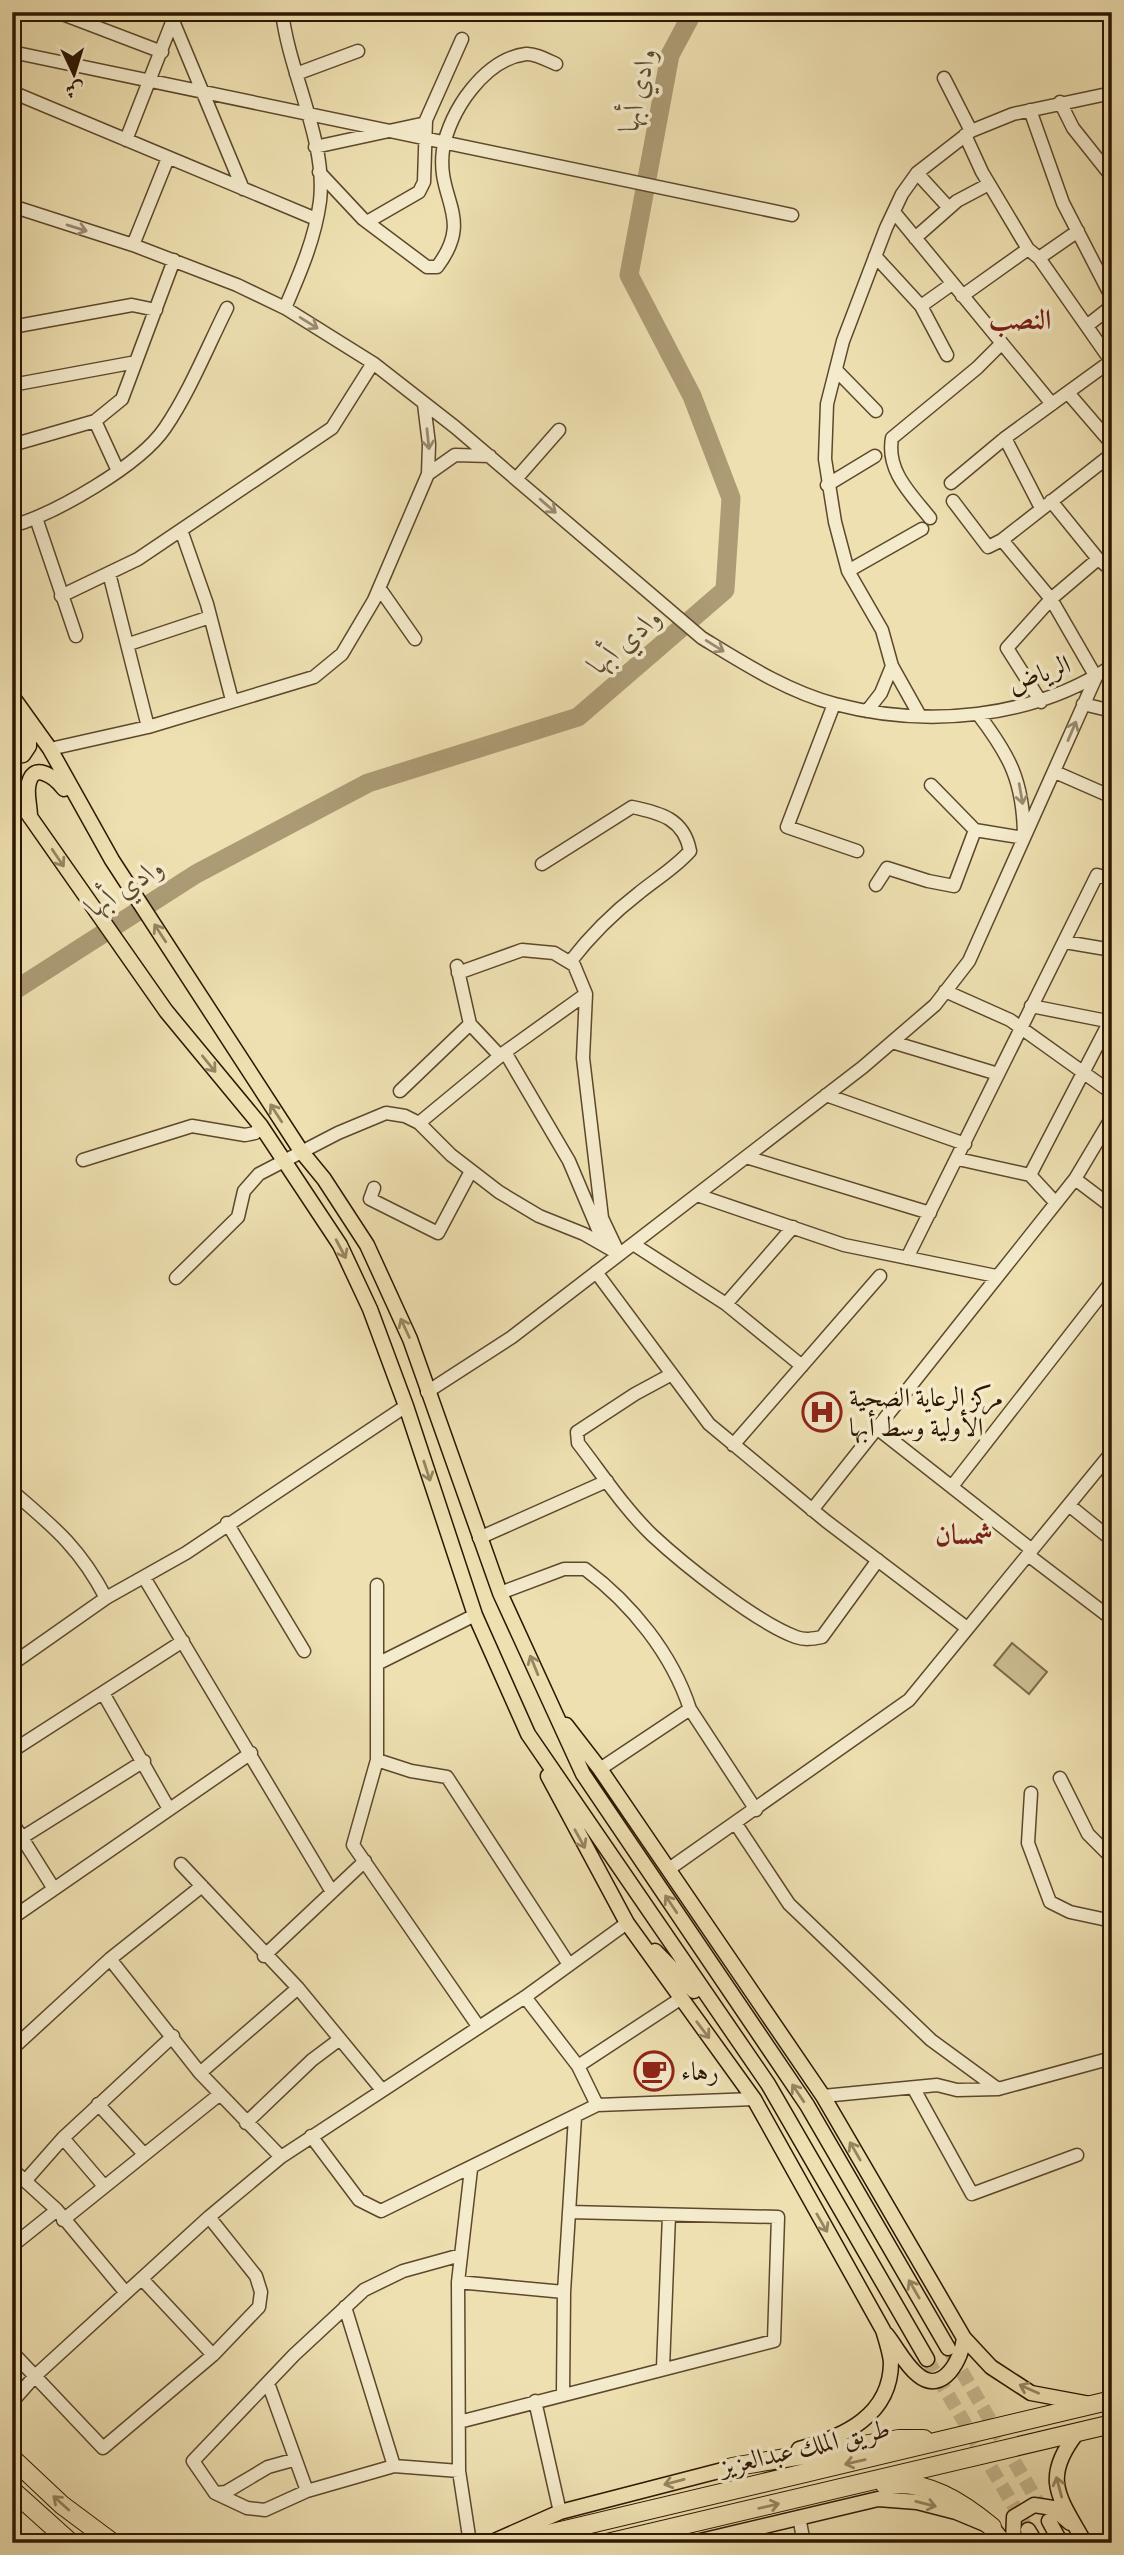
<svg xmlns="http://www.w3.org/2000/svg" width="1124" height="2555" viewBox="0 0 1124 2555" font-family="'EB Garamond',Amiri,serif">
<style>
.green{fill:#cdbe93;stroke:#7d6a4a;stroke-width:2}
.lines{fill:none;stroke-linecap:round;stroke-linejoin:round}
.river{stroke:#ac9b75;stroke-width:19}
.major-tunnel{stroke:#c7b88e;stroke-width:14;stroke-dasharray:14 7;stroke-linecap:butt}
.minor-casing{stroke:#5d482c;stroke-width:15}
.major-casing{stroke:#2d1600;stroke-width:17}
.highway-casing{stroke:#2d1600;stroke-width:20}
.minor{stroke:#f4ebcc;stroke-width:12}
.major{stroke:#eee0b1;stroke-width:14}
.highway{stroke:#eee0b1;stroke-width:18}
.oneway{stroke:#9a8b70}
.oneway2{stroke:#978561}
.labels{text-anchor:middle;stroke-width:7;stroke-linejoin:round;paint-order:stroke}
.street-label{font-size:26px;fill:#2d1600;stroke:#f4ebcc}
.poi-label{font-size:26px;fill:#2d1600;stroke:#f4ebcc;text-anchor:start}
.water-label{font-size:28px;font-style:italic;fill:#604b2f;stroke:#f4ebcc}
.neighbourhood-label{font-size:28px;font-weight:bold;fill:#7a1f14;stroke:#f4ebcc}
</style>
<rect width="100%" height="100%" fill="#eee0b1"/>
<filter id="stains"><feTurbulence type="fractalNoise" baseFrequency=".00286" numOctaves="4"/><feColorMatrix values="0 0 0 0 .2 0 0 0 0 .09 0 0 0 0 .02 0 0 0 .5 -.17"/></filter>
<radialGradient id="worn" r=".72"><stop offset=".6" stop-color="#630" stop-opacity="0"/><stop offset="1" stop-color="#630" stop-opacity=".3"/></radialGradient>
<path class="green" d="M 1012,1643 L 1047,1672 L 1029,1694 L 994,1665 Z"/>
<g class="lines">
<path class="river" d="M 12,992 L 196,874 L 368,783 L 578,717 L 725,590 L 731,498 L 692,396 L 629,275 L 670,55 L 693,12"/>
<path class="major-tunnel" d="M 951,2353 L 1049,2521
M 927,2359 L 1028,2530"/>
<g class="minor-casing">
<path id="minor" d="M 57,12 L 162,52
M 282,12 C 289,73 327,141 320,201 C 315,239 300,273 285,308
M 175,14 L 199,12
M 173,21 L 243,189
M 12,52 L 792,215
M 296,74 L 358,51
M 944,78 L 971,131
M 12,92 L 316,219
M 1060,102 L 1073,128 L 1112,177
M 1030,110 L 1063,203 L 1112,298
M 126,140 L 176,12
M 315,147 L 426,123
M 319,172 L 363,219 L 427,267 L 437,267 C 475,217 436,200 443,150 C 449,111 485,59 526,54 C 534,53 547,60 556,64
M 917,173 L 949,208
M 12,206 L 133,245 L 237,285 L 285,308 L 373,363 L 455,427 L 702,638 C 743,663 788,692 835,704 C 926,728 1032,719 1112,666
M 894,212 L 1052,404
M 367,222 L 419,192 L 424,182 L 426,120 L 462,39
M 915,238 L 957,201 L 989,184
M 133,245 L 168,158
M 875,256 L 921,306 L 947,355
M 1039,258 L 1078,231
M 962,296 L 1028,249
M 921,306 L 952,284
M 1088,325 L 1112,306
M 12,327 L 132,305 L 156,310
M 836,370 L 876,411
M 12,385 L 136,362
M 1069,394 L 1112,444
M 95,421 L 118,471
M 1005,438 L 1041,508
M 12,445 L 95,421 L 122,399 L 174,260
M 428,474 L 455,455 L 490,456
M 516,479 L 559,430
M 951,483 L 1005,438 L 1111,361 L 1039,258 L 1028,249 L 982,172 L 965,135
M 827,485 L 875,456
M 1051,501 L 1098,559 L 1112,570
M 36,518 L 76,636
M 930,518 C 911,494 886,471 892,438 L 977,368 L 1001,344
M 12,526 C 55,514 140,465 165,428 C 190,391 207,348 227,308
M 181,530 L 207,604 L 232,700
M 1002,540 L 1112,454
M 848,571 L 922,529
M 109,573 L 148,727
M 380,589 L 415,639
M 61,596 L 138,559 L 332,428 L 373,363
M 129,644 L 210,617
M 892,666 L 882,630 L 848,571 L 835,522 L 825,459 L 827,404 L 843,341 L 886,228 L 902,194 L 917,173 L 971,131 L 1013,114 L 1112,93
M 1041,702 L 1007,648 L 1051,599 L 1098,559
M 834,704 L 787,827 L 857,851
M 1083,704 L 1112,711
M 867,711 L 881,693 L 892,666 L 920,716
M 978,714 C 1010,756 1023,781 1024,834
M 50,749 L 148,727 L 314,677 L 342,654 L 374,600 L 428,474 L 429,444 L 424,404
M 1055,772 L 1112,797
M 931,785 L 975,830 L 1024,838
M 542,864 L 632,807 C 661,813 684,819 690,851 C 675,868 656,879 639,893 C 613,913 590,936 570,962
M 876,885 L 887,868 L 928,881 L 954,886 L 975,830
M 1065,942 L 1112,950
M 457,966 L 470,1024 L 500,1056
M 458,973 L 522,950 L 554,953 L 574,965 L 586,994 L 583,1058 L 602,1218 L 619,1254
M 945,991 L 1010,1020 L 1112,1093
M 1031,1006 L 1112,1022
M 892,1042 L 998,1074
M 505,1052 L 569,1161 L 605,1246
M 400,1091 L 470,1024
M 826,1095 L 965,1144
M 419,1123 L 505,1052 L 586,994
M 746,1157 L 930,1213
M 958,1159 L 1030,1175 L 1054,1201
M 83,1160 L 192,1126 L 245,1135 L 255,1133 L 261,1126
M 1030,1175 L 1112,1017
M 1075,1179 L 1112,1207
M 374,1188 L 370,1199 L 438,1233 L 471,1171
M 697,1195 L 844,1245 L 996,1276
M 633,1244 L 726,1304 L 802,1366
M 907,1258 L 1097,875 L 1112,879
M 596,1272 L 709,1424 L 826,1521 L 967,1628
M 176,1278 L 238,1217 L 244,1191 L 259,1174 L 338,1133 L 386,1113 L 405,1116 L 419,1123 L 451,1155 L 499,1192 L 539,1216 L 584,1234 L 619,1254
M 726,1304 L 793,1227
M 672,1374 L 635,1394 L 577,1432 L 578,1443 C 602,1474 624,1508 652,1535 C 683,1564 757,1623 796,1637 C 805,1640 812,1639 822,1637 L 878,1560
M 427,1392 L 512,1337 L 863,1067 L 935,1005 L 969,961 L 1096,677 L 1051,599 L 1002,540 L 988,547 L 953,501
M 878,1429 L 1032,1550
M 733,1445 L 880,1276
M 953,1485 L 1112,1281
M 12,1491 C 54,1527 80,1548 106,1598
M 1070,1506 L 1112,1540
M 812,1510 L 1075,1179 L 1112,1117
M 227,1523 L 304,1651
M 479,1538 L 607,1481
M 1028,1555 L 1112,1619
M 145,1579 L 332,1892
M 377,1585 L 377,1760 L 353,1845 L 478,2026
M 500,1593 L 564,1569 L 585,1569 C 632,1604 672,1654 690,1709 L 600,1769
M 12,1664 L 106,1598 L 186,1553 L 406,1406
M 377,1664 L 475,1615
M 103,1693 L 169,1809
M 690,1709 L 756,1810
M 12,1751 L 183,1641
M 377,1760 L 411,1771 L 447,1777 L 568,1963
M 1060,1778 L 1088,1834 L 1112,1858
M 1031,1793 L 1028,1843 L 1050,1902 L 1070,1912 L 1112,1921
M 12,1822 L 54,1889
M 736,1824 L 789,1904 L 931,2040 L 998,2089
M 23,1837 L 144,1761
M 181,1864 L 298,1988 L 382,2090
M 669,1869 L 909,1700 L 1112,1452
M 12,1918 L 251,1753
M 264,1956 L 365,1861
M 110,1959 L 200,2073 L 281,2157
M 525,1997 L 578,2066 L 597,2105
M 12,2049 L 110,1959 L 202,1886
M 578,2066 L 680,1999
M 200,2073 L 298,1988
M 914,2089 L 972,2194 L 1077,2155
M 823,2096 L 937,2085 L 957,2090 L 998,2089 L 1112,2058
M 98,2104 L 143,2153
M 246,2123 L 312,2060 L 340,2039
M 311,2136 L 359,2200 L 381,2211 L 597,2105 L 754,2099
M 63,2138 L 104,2186
M 12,2169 L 57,2210 L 126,2293
M 26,2180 L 63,2138 L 173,2036
M 63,2220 L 220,2094
M 12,2246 L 57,2210
M 142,2279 L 213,2355
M 458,2282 L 564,2292
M 345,2307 L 394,2466
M 12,2352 L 103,2448 L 213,2355 L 259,2307 L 261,2292 L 256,2276 L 209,2217
M 663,2368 L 669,2215
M 268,2383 L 307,2491
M 563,2393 L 564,2292 L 575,2117
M 535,2401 L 560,2512
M 12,2402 L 35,2376 L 209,2217 L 281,2157 L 525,1997 L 627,1923
M 459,2422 L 774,2341 L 778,2217 L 569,2212
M 459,2471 L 394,2466 L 307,2491 L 265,2510 L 247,2508 L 215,2493 L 193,2461 L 294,2355 L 364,2290 L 403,2271 L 461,2255
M 215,2493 L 226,2492 L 268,2467 L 293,2460
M 799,2517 L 804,2543
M 470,2543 L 459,2471 L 458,2282 L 471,2169"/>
</g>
<g class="major-casing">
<path id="major" d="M 12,696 L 50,749 L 112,860 L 301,1151 L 324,1179 L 367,1245 L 410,1339 L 500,1593 L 583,1774 L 807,2105 L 948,2348
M 12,757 L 23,755 L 29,746 L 29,737 L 21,719
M 12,791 L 166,1011 L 261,1126 L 340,1245 L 370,1309 L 406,1406 L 475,1615 L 528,1734 L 768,2084 L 927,2359
M 30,817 C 30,807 27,797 28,788 C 31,759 55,777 64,789
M 566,1725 L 600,1769 L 823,2096 L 964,2338 L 991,2367 L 1031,2393 L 1090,2404
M 548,1776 L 627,1923 L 754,2099 L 883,2330 C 886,2340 890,2352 891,2362 C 891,2416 843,2437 799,2449
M 655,1951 L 694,1991
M 886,2334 C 896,2346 905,2365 918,2375 C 943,2396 962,2358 964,2338
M 1077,2433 C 1041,2479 1059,2497 1085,2543
M 1049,2521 L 1061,2543
M 1028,2530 L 1036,2543
M 490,2543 L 560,2512 L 742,2465
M 692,2543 L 878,2499 L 917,2502 L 956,2512 L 992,2527 L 1005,2543
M 1013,2543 L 1014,2517 L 1034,2505 L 1053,2508 L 1070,2523"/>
</g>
<g class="highway-casing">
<path id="highway" d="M 12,2458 L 62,2505 L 113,2543
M 732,2467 L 899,2439 L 924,2439
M 885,2485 C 927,2479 962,2502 992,2527
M 12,2490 L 71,2543
M 510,2543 L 1112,2400
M 607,2543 L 1112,2424"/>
</g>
<use href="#minor" class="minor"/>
<use href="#major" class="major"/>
<use href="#highway" class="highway"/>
</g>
<defs><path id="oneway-shaft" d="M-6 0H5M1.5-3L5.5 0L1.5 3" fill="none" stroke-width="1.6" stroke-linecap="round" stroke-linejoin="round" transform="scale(1.75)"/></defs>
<g class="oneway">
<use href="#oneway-shaft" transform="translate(77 228) rotate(17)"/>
<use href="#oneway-shaft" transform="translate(309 323) rotate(32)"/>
<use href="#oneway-shaft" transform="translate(428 439) rotate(84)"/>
<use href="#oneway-shaft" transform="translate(548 506) rotate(41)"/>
<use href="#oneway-shaft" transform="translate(715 646) rotate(32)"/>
<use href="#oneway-shaft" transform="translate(1072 731) rotate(-67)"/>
<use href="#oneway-shaft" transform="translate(1021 794) rotate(80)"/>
</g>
<g class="oneway2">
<use href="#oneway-shaft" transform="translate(58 858) rotate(56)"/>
<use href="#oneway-shaft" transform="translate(160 933) rotate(-123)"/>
<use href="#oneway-shaft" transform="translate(209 1064) rotate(51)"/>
<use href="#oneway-shaft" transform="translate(276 1113) rotate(-123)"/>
<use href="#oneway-shaft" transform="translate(341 1249) rotate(62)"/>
<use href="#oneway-shaft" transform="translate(405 1328) rotate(-115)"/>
<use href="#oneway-shaft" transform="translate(427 1471) rotate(72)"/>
<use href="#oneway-shaft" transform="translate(534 1665) rotate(-112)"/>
<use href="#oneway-shaft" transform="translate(580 1839) rotate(61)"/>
<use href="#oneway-shaft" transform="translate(671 1904) rotate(-124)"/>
<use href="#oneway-shaft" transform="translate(703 2030) rotate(53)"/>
<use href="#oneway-shaft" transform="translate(798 2093) rotate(-124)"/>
<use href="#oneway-shaft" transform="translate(855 2151) rotate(-120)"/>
<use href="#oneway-shaft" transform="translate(822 2223) rotate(60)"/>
<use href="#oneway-shaft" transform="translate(914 2289) rotate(-120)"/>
<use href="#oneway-shaft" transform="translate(1029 2389) rotate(-156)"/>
<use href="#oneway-shaft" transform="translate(855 2462) rotate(167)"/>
<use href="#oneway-shaft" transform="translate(674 2482) rotate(165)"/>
<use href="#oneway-shaft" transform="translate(1059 2487) rotate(-105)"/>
<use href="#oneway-shaft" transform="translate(61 2503) rotate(-138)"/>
<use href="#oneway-shaft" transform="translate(926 2504) rotate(14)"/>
<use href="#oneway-shaft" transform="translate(769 2506) rotate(-13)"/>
</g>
<defs>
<g id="hospital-ring" transform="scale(2.0125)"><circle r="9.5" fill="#f4ebcc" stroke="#8f2418" stroke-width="1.5"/><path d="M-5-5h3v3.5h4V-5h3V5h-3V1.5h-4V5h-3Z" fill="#8f2418"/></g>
<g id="cafe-ring" transform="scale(2.0125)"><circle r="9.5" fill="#f4ebcc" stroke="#8f2418" stroke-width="1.5"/><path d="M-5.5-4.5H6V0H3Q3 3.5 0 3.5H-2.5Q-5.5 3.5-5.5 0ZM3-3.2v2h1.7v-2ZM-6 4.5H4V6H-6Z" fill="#8f2418"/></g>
</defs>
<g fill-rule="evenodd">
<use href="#hospital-ring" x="822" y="1412"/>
<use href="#cafe-ring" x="654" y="2071"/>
</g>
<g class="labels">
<g class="street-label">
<text transform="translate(1039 674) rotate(-20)" y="9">الرياض</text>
<text transform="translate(805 2447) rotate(-13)" y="9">طريق الملك عبدالعزيز</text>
</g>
<g class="poi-label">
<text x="849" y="1406">مركز الرعاية الصحية<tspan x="849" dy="30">الأولية وسط أبها</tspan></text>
<text x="681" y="2080">رهاء</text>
</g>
<g class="water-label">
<text transform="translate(637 89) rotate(-77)" y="10">وادي أبها</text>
<text transform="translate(625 640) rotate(-41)" y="10">وادي أبها</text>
<text transform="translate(125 886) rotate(-33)" y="10">وادي أبها</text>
</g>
<g class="neighbourhood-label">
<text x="1020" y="329">النصب</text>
<text x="964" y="1544">شمسان</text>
</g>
</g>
<rect width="1124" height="2555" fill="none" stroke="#eee0b1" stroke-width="42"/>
<rect x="14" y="14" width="1096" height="2527" fill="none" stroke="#2d1600" stroke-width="3.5"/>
<rect x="21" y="21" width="1082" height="2513" fill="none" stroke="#2d1600" stroke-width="2"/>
<g transform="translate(74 74) rotate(176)" stroke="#f4ebcc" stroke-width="5" paint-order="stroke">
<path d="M0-5L12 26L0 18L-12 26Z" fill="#2d1600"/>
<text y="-10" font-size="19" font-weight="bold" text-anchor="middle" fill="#2d1600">ش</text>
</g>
<rect width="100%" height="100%" filter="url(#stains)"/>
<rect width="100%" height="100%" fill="url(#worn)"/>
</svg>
